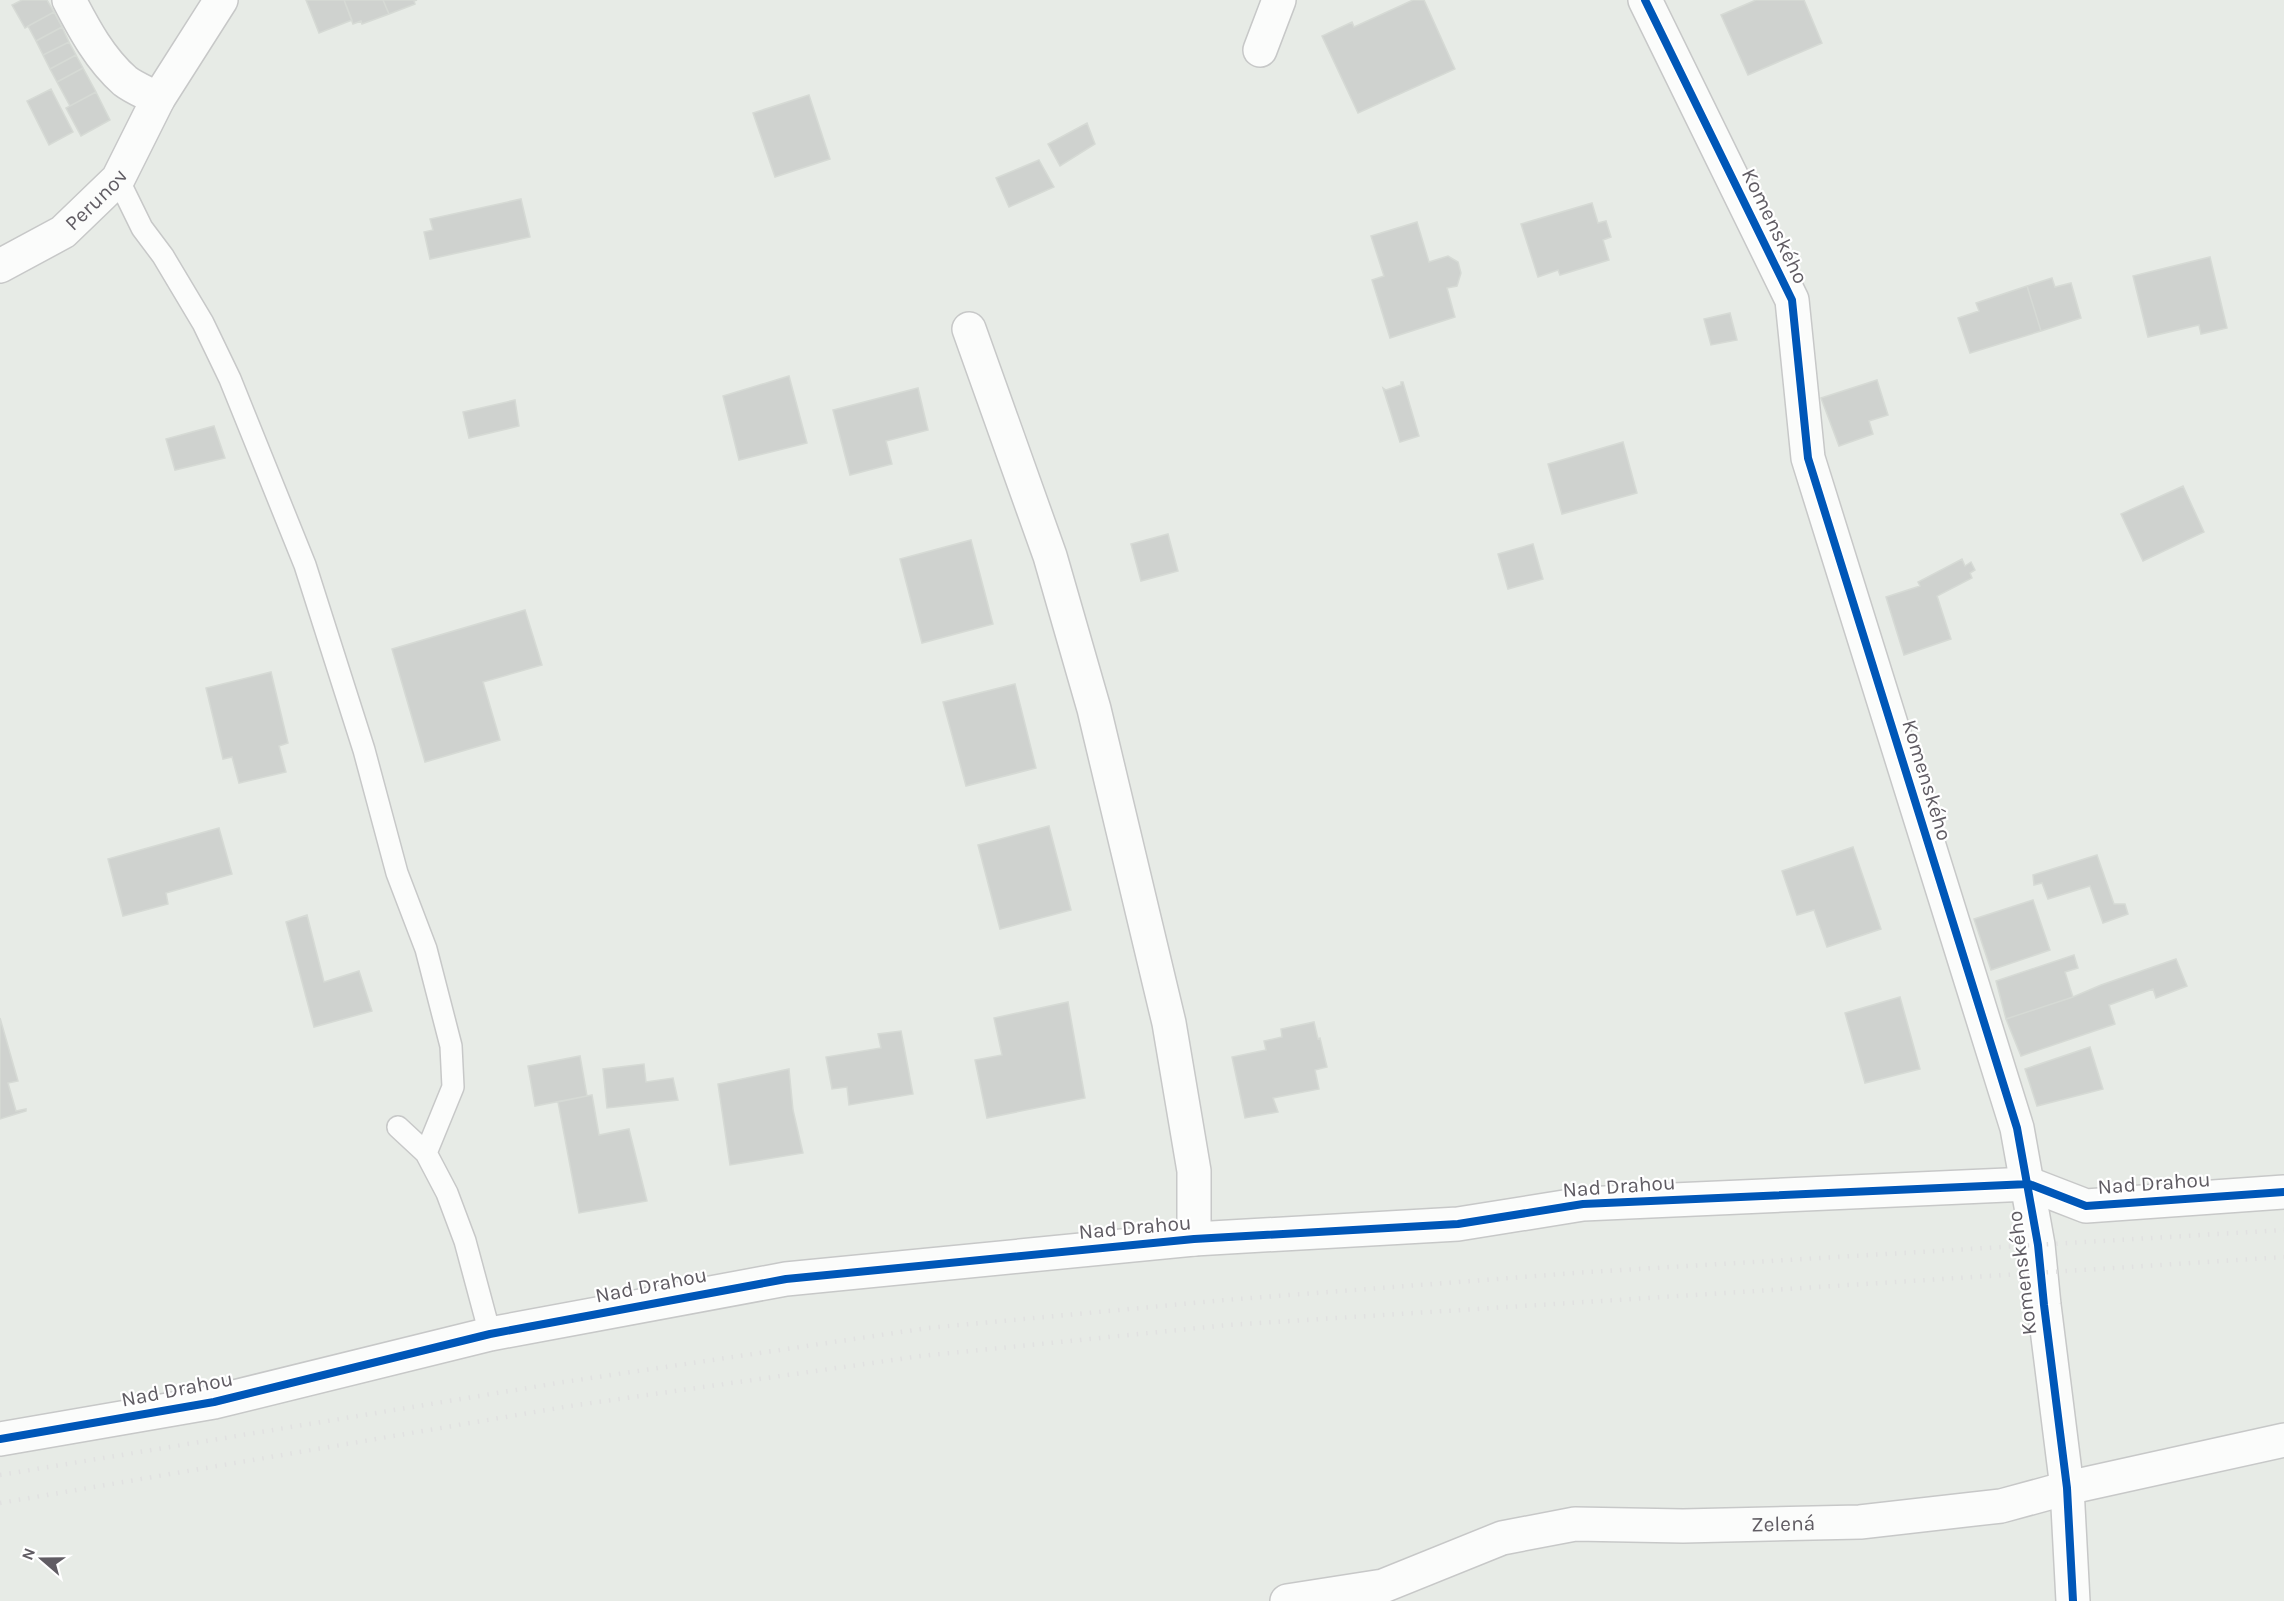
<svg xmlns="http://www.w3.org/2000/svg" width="2284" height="1601" viewBox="0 0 2284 1601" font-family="Karla,sans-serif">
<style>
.building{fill:#cfd2cf;stroke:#d6dad5;stroke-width:1.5}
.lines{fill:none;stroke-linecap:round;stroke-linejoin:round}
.lane-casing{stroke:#c7c8c8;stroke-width:24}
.street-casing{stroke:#c7c8c8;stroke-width:36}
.lane{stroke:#fbfcfb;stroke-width:21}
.street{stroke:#fbfcfb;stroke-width:33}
.rail{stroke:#e1e1e1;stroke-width:4.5;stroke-dasharray:1.5 8;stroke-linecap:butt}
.cycleway-casing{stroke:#fff;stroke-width:11}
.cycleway{stroke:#0057b8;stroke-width:8}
.labels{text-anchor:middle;stroke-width:4.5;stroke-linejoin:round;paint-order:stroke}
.street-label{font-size:21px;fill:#605c63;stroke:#fff}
</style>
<rect width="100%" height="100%" fill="#e7ebe6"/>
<path class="building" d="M 22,0 L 47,0 L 54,12 L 25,28 L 12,5 Z
M 306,0 L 344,0 L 352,20 L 319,33 Z
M 344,0 L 383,0 L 389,14 L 362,24 L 361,21 L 353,24 Z
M 383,0 L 417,0 L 414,1 L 415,4 L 389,14 Z
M 1413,0 L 1424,0 L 1455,69 L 1358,113 L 1322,36 L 1352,22 L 1354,27 Z
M 1756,0 L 1804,0 L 1822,43 L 1748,75 L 1721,15 Z
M 54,12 L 62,27 L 36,41 L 28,26 Z
M 62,27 L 69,42 L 43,55 L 36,41 Z
M 69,42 L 76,55 L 50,69 L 43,55 Z
M 76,55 L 83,68 L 57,82 L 50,69 Z
M 83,68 L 96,92 L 70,106 L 57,82 Z
M 51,89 L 73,132 L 49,145 L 27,101 Z
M 96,92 L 110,120 L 81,136 L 66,108 Z
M 809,95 L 830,159 L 775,177 L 753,113 Z
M 1087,123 L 1095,144 L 1060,166 L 1048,144 Z
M 1039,160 L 1054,187 L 1009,207 L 996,178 Z
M 521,199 L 530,237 L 430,259 L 424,232 L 433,230 L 430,219 Z
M 1592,203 L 1598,223 L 1606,221 L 1611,237 L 1603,240 L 1609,260 L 1560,275 L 1558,270 L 1538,277 L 1521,224 Z
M 1417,222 L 1429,262 L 1448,256 L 1458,262 L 1461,273 L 1457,286 L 1447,288 L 1455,317 L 1390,338 L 1372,280 L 1384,276 L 1371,236 Z
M 2210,257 L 2227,328 L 2201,334 L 2199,325 L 2148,337 L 2133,276 Z
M 2052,278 L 2055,287 L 2071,283 L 2081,318 L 2041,331 L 2027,286 Z
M 2027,286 L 2041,331 L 1970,353 L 1958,318 L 1979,311 L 1976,303 Z
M 1730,313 L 1737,340 L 1711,345 L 1704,319 Z
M 789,376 L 807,443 L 739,460 L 723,396 Z
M 1877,380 L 1888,415 L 1869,421 L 1873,434 L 1839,446 L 1821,398 Z
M 1401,382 L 1403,382 L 1419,436 L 1400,442 L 1383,388 L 1386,390 L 1401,385 Z
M 918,388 L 928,430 L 886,441 L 892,464 L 850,475 L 833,410 Z
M 515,400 L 519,426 L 469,438 L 463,412 Z
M 214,426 L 225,458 L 175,470 L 166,439 Z
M 1623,442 L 1637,493 L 1562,514 L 1548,464 Z
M 2183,486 L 2204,532 L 2143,561 L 2121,514 Z
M 1168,534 L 1178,571 L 1141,581 L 1131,544 Z
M 971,540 L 993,624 L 922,643 L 900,559 Z
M 1533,544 L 1543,579 L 1508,589 L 1498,554 Z
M 1962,559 L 1965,566 L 1971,562 L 1975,570 L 1970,573 L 1972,578 L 1937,596 L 1951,639 L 1904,655 L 1886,597 L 1920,586 L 1918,582 Z
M 525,610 L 542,665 L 483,682 L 500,740 L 425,762 L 392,649 Z
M 271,672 L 288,743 L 279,746 L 286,772 L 239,783 L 232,757 L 223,759 L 206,688 Z
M 1015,684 L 1036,768 L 966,786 L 943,702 Z
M 1049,826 L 1071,910 L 1000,929 L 978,845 Z
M 219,828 L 232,874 L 166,893 L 168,904 L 123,916 L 108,859 Z
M 1853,847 L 1881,929 L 1827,947 L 1814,910 L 1797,915 L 1782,871 Z
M 2097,855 L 2114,904 L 2125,904 L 2128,914 L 2103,923 L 2090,886 L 2048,899 L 2042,883 L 2034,885 L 2033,875 Z
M 2033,900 L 2050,950 L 1991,970 L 1974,919 Z
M 307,915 L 324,982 L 359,971 L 372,1011 L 314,1027 L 286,922 Z
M 2074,955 L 2078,968 L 2065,972 L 2073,997 L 2006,1019 L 1996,981 Z
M 2176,959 L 2187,986 L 2156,998 L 2153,989 L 2109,1005 L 2115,1024 L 2021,1056 L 2006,1019 L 2073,997 L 2101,985 Z
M 1900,997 L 1920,1069 L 1865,1083 L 1845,1013 Z
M 1068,1002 L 1085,1098 L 987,1118 L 975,1060 L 1002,1055 L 994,1018 Z
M 0,1018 L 18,1081 L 8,1083 L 16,1111 L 26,1109 L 26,1111 L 0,1119 Z
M 1314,1022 L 1318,1039 L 1320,1038 L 1327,1067 L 1315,1070 L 1319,1089 L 1273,1098 L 1278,1112 L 1245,1118 L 1232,1057 L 1266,1050 L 1264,1041 L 1282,1037 L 1281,1029 Z
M 901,1031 L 913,1094 L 849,1105 L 847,1087 L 832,1089 L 826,1057 L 881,1048 L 878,1034 Z
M 2090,1047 L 2103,1089 L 2037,1106 L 2025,1069 Z
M 580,1056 L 587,1096 L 535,1106 L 528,1066 Z
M 644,1064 L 646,1082 L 673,1078 L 678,1100 L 607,1108 L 603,1069 Z
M 789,1069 L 793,1110 L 803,1153 L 730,1165 L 718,1084 Z
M 592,1095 L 599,1135 L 629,1129 L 647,1201 L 579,1213 L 558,1102 Z"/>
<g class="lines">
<g class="lane-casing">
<path id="lane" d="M 118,179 L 142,228 L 163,256 L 203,323 L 230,379 L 305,565 L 364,750 L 397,873 L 426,949 L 451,1046 L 453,1087 L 426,1153
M 398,1127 L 426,1153 L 447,1193 L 465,1241 L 490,1334"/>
</g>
<g class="street-casing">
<g id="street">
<path d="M 69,0 C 84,29 100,59 125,81 C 134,88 147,93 158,99"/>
<path d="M 1645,0 L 1792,300 L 1808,458 L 2017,1128 L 2038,1245 L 2044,1305 L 2067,1488 L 2073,1601"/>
<path d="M 1260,50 L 1279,0"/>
<path id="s1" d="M 0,266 L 63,232 L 118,179 L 158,99 L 221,0"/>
<path d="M 969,329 L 1050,556 L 1094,709 L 1169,1023 L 1194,1171 L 1194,1239"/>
<path d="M 0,1439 L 214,1402 L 490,1334 L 786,1279 L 1194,1239 L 1458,1224 L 1583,1204 L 2029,1184 L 2086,1206 L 2284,1192"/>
<path id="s2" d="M 1287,1601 L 1383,1586 L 1502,1538 L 1575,1524 L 1683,1526 L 1860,1522 L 2001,1506 L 2067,1488 L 2284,1440"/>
</g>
</g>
<use href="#lane" class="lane"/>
<use href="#street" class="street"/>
<path class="rail" d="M 0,1475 L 564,1382 L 928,1328 L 1225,1300 L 1588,1272 L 2284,1230
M 0,1503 L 570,1406 L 921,1356 L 1228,1325 L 2284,1257"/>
<g class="cycleway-casing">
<path id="cycleway" d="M 1645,0 L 1792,300 L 1808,458 L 2017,1128 L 2038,1245 L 2044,1305 L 2067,1488 L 2073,1601
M 0,1439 L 214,1402 L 490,1334 L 786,1279 L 1194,1239 L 1458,1224 L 1583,1204 L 2029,1184 L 2086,1206 L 2284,1192"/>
</g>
<use href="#cycleway" class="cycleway"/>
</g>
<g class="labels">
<g class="street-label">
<text dy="7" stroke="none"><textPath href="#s1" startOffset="118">Perunov</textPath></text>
<text transform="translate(1775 226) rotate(64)" y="7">Komenského</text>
<text transform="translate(1927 780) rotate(73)" y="7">Komenského</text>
<text transform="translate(2154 1183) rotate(-4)" y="7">Nad Drahou</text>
<text transform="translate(1619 1186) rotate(-4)" y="7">Nad Drahou</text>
<text transform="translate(1135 1227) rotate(-5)" y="7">Nad Drahou</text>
<text transform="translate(2022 1273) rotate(-97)" y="7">Komenského</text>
<text transform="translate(651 1285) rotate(-11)" y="7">Nad Drahou</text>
<text transform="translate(177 1389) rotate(-11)" y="7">Nad Drahou</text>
<text dy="7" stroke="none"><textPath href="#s2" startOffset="508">Zelená</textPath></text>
</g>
</g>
<g transform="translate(42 1559) rotate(290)" stroke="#ffffff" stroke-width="4.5" paint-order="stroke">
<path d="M0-4.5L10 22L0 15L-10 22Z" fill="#605c63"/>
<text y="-9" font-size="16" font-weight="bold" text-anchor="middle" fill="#605c63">N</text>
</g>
</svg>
